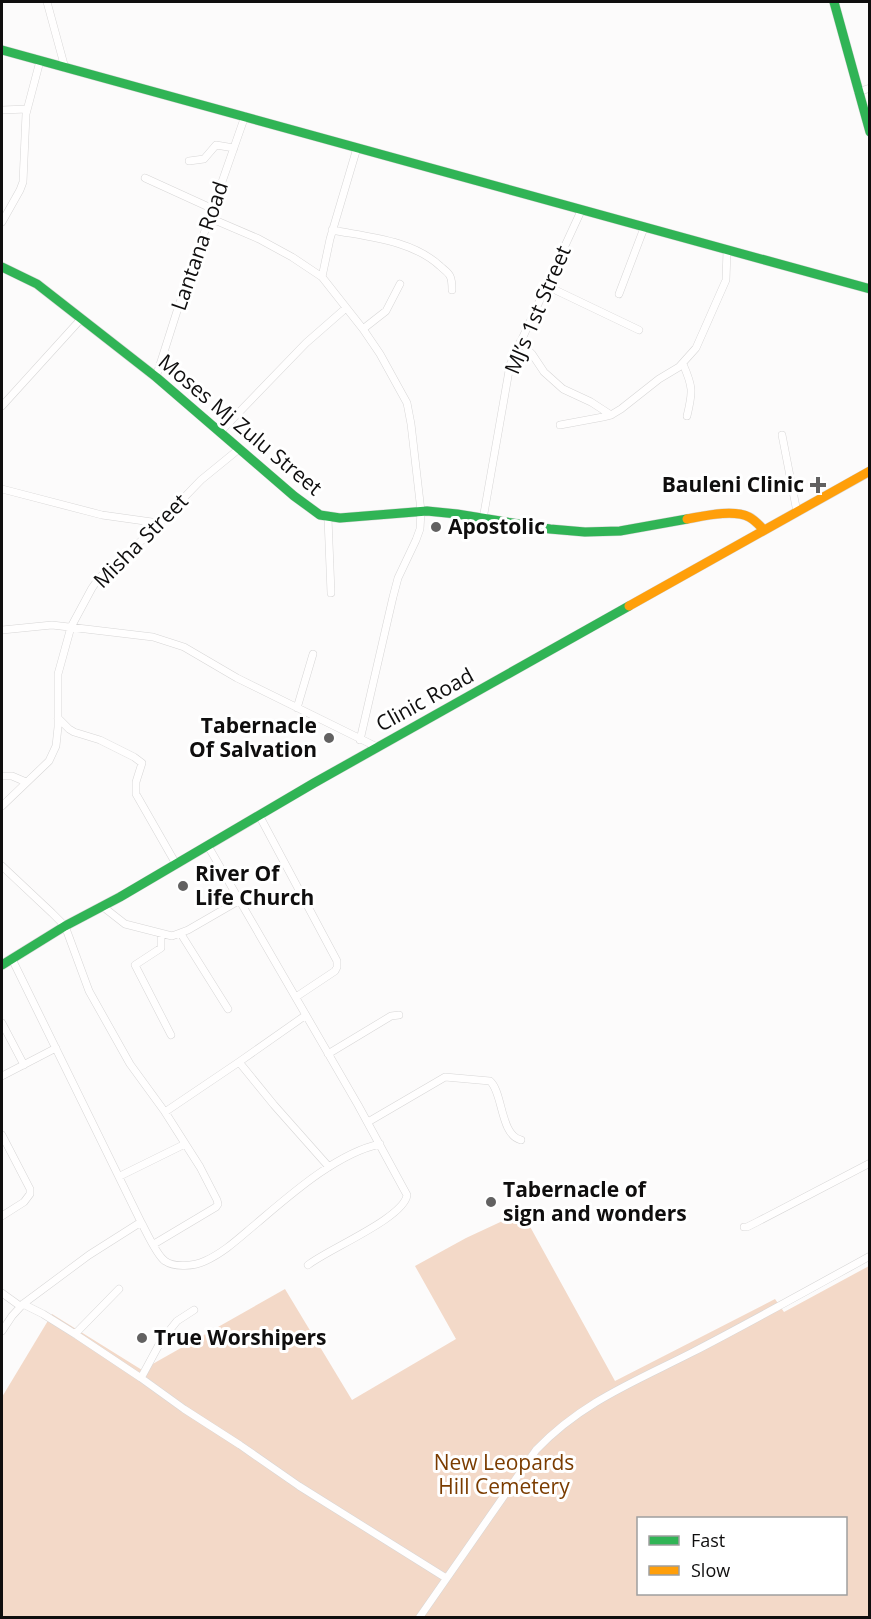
<svg xmlns="http://www.w3.org/2000/svg" width="871" height="1619" viewBox="0 0 871 1619" font-family="'Open Sans',sans-serif">
<style>
.green{fill:#f3d9c8;fill-rule:evenodd}
.lines{fill:none;stroke-linecap:round;stroke-linejoin:round}
.street-casing{stroke:#d7d6d6;stroke-width:8}
.fast-casing{stroke:#d7d6d6;stroke-width:10}
.slow-casing{stroke:#d7d6d6;stroke-width:10}
.street{stroke:#fffefe;stroke-width:7}
.fast{stroke:#30b455;stroke-width:9}
.slow{stroke:#ff9f0a;stroke-width:9}
.poi-dot{fill:#626161;stroke:#fff;stroke-width:2}
.labels{text-anchor:middle;stroke-width:6;stroke-linejoin:round;paint-order:stroke}
.street-label{font-size:21px;fill:#0f0e0e;stroke:#fff}
.poi-label{font-size:21px;font-weight:bold;fill:#0f0e0e;stroke:#fff;text-anchor:start}
.park-label{font-size:21px;fill:#7b3c00;stroke:#fff}
</style>
<rect width="100%" height="100%" fill="#fcfbfb"/>
<path class="green" d="M 522,1212 L 615,1381 L 775,1299 L 784,1312 L 869,1266 L 869,1617 L 2,1617 L 2,1397 L 52,1314 L 142,1370 L 285,1289 L 352,1400 L 456,1339 L 415,1266 L 466,1238 ZM 638,1518 L 846,1518 L 846,1594 L 638,1594 Z"/>
<g class="lines">
<g class="street-casing">
<path id="street" d="M 47,2 L 65,68
M 858,92 L 870,88
M 2,110 L 27,109
M 189,161 L 204,159 L 216,145 L 234,148
M 145,178 L 213,209
M 210,218 L 259,239 L 292,257 L 322,277 L 363,329 L 380,354 L 407,403 L 411,424 L 421,511 L 420,529 L 416,540 L 398,578 L 393,597 L 360,740
M 2,222 L 20,190 L 23,182 L 26,114 L 40,61
M 332,230 C 368,237 412,240 440,266 C 443,269 448,272 450,276 C 452,280 452,285 452,290
M 322,277 L 330,239 L 357,148
M 547,286 L 639,330
M 619,294 L 644,228
M 363,329 L 386,311 L 400,284
M 520,342 L 532,354 L 544,372 L 563,389 L 591,402 L 611,415 L 621,409 L 659,379 L 679,367 L 696,348 L 726,280 L 727,250
M 683,364 C 693,387 693,391 687,416
M 156,377 L 178,308 L 245,116
M 2,406 L 81,319
M 560,425 L 603,417 L 611,415
M 220,432 L 306,343 L 346,308
M 782,435 L 797,512
M 2,489 L 102,515 L 159,523
M 328,518 L 331,593
M 483,519 L 510,365 L 581,211
M 2,630 L 52,625 L 153,637 L 184,647 L 237,678 L 377,747
M 297,708 L 313,654
M 58,718 L 69,729 L 74,732 L 100,740 L 134,757 L 142,763 L 136,782 L 136,794 L 176,864
M 2,776 L 12,776 L 26,782
M 2,806 L 49,761 L 56,746 L 58,727 L 58,674 L 71,627 L 92,588 L 99,578 L 149,534 L 201,480 L 239,449
M 259,815 L 337,961 L 337,967 L 335,971 L 296,997
M 208,846 L 358,1105 L 407,1195 C 404,1218 328,1249 308,1265
M 2,866 L 52,913 L 65,926 L 89,991 L 130,1064 L 165,1112 L 200,1167 L 217,1200 L 218,1204 L 216,1207 L 154,1244
M 102,906 L 125,924 L 172,936 L 188,930 L 240,900
M 161,934 L 161,948 L 135,965 L 171,1035
M 181,934 L 228,1009
M 12,959 L 141,1222 C 146,1231 157,1256 165,1261 C 175,1268 194,1266 205,1261 C 225,1252 240,1237 257,1223 C 290,1195 337,1153 380,1144
M 2,1023 L 24,1065
M 328,1054 L 391,1016 L 399,1015
M 239,1062 L 274,1105 L 329,1167
M 2,1076 L 56,1048
M 165,1112 L 239,1062 L 306,1015
M 368,1122 L 445,1077 L 490,1081 C 503,1092 500,1135 521,1140
M 2,1135 L 30,1189 L 30,1194 L 24,1202 L 2,1216
M 120,1176 L 185,1144
M 744,1227 L 747,1227 L 757,1222 L 870,1163
M 2,1293 L 20,1306
M 23,1304 L 43,1314 L 75,1334 L 141,1378 L 184,1409 L 240,1445 L 299,1486 L 446,1578
M 2,1331 L 12,1316 L 23,1304 L 89,1255 L 141,1222
M 75,1334 L 119,1289
M 141,1378 L 161,1341 L 177,1321 L 194,1310
M 419,1618 L 536,1450 C 582,1402 634,1382 691,1353 C 751,1322 810,1289 870,1256"/>
</g>
<g class="fast-casing">
<path id="fast" d="M 834,2 L 870,132
M 2,50 L 870,289
M 2,267 L 37,284 L 156,377 L 294,496 L 320,515 L 340,518 L 427,511 L 457,514 L 550,529 L 585,532 L 620,531 L 687,519
M 2,965 L 65,926 L 120,897 L 314,783 L 629,606"/>
</g>
<g class="slow-casing">
<path id="slow" d="M 687,519 C 704,516 733,509 749,517 C 755,520 760,526 764,530
M 629,606 L 870,471"/>
</g>
<use href="#street" class="street"/>
<use href="#fast" class="fast"/>
<use href="#slow" class="slow"/>
</g>
<g class="poi-dot">
<path d="M815 476h6v6h6v6h-6v6h-6v-6h-6v-6h6z"/>
<circle cx="436" cy="527" r="6"/>
<circle cx="329" cy="738" r="6"/>
<circle cx="183" cy="886" r="6"/>
<circle cx="491" cy="1202" r="6"/>
<circle cx="142" cy="1338" r="6"/>
</g>
<g class="labels">
<g class="street-label">
<text transform="translate(200 246) rotate(-71)" y="7">Lantana Road</text>
<text transform="translate(538 310) rotate(-67)" y="7">MJ’s 1st Street</text>
<text transform="translate(240 425) rotate(40)" y="7">Moses Mj Zulu Street</text>
<text transform="translate(141 541) rotate(-45)" y="7">Misha Street</text>
<text transform="translate(425 700) rotate(-29)" y="7">Clinic Road</text>
</g>
<g class="poi-label">
<text x="804" y="492" text-anchor="end">Bauleni Clinic</text>
<text x="448" y="534">Apostolic</text>
<text x="317" y="733" text-anchor="end">Tabernacle<tspan x="317" dy="24">Of Salvation</tspan></text>
<text x="195" y="881">River Of<tspan x="195" dy="24">Life Church</tspan></text>
<text x="503" y="1197">Tabernacle of<tspan x="503" dy="24">sign and wonders</tspan></text>
<text x="154" y="1345">True Worshipers</text>
</g>
<g class="park-label">
<text x="504" y="1470">New Leopards<tspan x="504" dy="24">Hill Cemetery</tspan></text>
</g>
</g>
<rect width="871" height="1619" fill="none" stroke="#0f0e0e" stroke-width="6"/>
<rect x="637" y="1517" width="210" height="78" fill="#ffffff" stroke="#9f9f9f" stroke-width="1.5"/>
<rect x="649" y="1536" width="30" height="9" fill="#30b455" stroke="#9f9f9f" stroke-width="1.5"/>
<text x="691" y="1547" font-size="18" fill="#0f0e0e">Fast</text>
<rect x="649" y="1566" width="30" height="9" fill="#ff9f0a" stroke="#9f9f9f" stroke-width="1.5"/>
<text x="691" y="1577" font-size="18" fill="#0f0e0e">Slow</text>
</svg>
